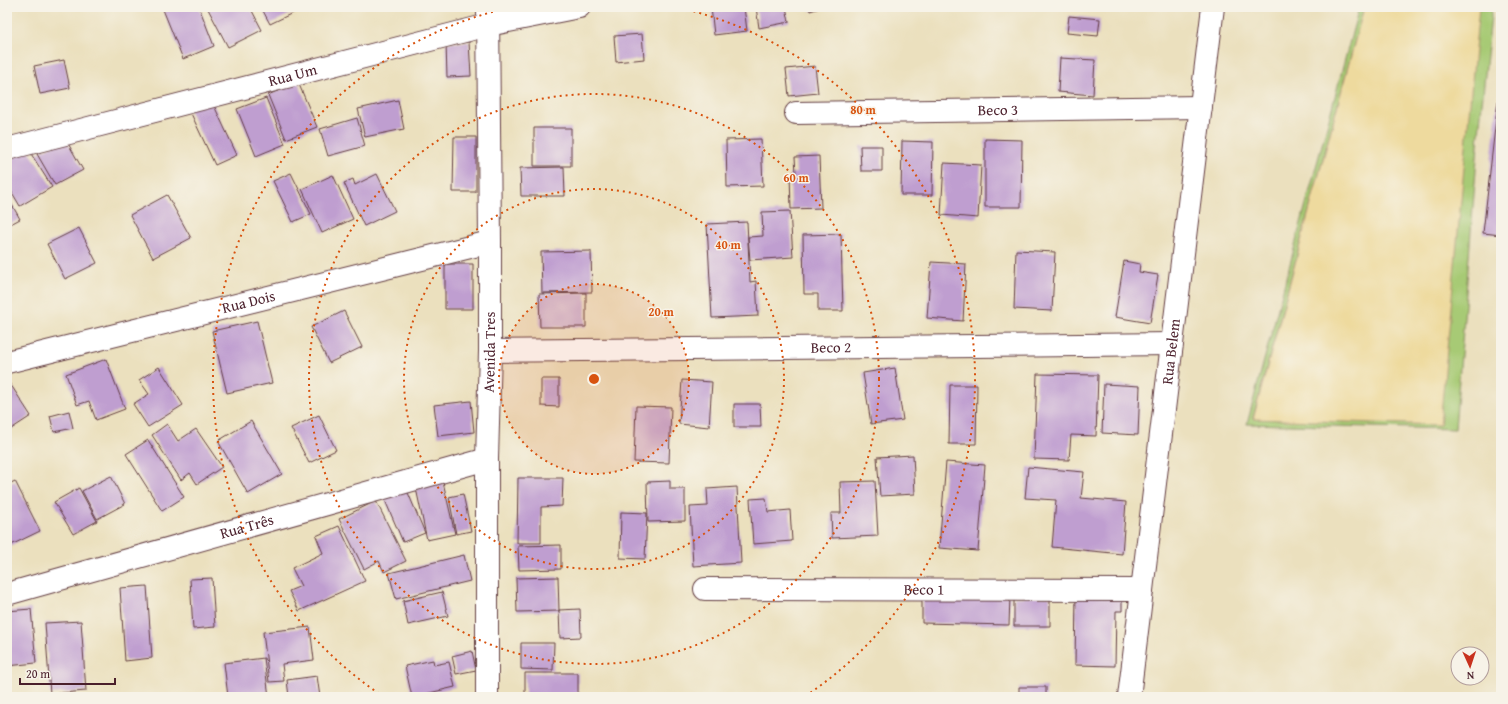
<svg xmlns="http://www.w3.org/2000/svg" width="1508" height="704" viewBox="0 0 1508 704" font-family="'Gentium Book Plus',serif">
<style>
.green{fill:#a7ca74;stroke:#787450}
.sand{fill:#eeda9e;stroke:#9c7c64}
.building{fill:#bf9ed0}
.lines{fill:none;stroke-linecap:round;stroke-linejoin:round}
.minor-casing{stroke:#623c41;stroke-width:24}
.minor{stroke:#fff;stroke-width:22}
.ring{fill:none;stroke:#d8530f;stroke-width:2;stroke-dasharray:2 4}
.labels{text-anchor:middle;stroke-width:3;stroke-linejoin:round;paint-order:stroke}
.street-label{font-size:15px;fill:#4a1f2b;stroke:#f7f3e8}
.centre{fill:#d8530f;stroke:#f7f3e8;stroke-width:2}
.ring-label{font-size:12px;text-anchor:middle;font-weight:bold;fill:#d8530f;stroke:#f7f3e8;stroke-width:3;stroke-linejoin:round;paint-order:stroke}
</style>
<rect width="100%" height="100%" fill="#f7f3e8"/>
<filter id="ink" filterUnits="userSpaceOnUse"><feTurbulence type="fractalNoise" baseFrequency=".025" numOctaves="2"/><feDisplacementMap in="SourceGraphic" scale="8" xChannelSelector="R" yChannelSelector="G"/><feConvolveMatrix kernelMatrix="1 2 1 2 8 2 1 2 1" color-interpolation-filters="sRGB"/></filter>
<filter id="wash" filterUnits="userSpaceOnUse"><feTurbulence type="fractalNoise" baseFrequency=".012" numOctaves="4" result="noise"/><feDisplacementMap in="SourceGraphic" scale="16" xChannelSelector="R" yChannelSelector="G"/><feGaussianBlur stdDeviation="0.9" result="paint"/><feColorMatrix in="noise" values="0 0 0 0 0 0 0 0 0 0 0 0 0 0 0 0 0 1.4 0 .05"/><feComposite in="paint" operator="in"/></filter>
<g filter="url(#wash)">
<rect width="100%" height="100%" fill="#ebe0be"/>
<path class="green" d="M 1359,7 L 1364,7 L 1253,418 L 1479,7 L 1492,7 L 1479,133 L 1455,429 L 1247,424 Z"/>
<path class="sand" d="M 1364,7 L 1479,7 L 1440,425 L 1253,419 Z"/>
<g id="blocks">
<path class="building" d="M 162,7 L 199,7 L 214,46 L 183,59 Z
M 207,7 L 250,7 L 262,30 L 228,47 Z
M 261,7 L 300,7 L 301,9 L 270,24 Z
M 711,7 L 744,7 L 747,31 L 714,35 Z
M 756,7 L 786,7 L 789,22 L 759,28 Z
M 809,7 L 823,7 L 810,11 Z
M 1069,16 L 1100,19 L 1098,36 L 1067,33 Z
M 642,34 L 644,59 L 616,62 L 614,36 Z
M 469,42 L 471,76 L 447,77 L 446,43 Z
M 1060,58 L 1095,60 L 1093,95 L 1058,92 Z
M 64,60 L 70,88 L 40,94 L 34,66 Z
M 815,66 L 818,93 L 789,96 L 786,69 Z
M 298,82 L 317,127 L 286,139 L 268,95 Z
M 210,97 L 237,155 L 215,165 L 188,107 Z
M 266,98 L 285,144 L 256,156 L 237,109 Z
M 398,100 L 404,129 L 365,137 L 358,109 Z
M 1498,101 L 1501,101 L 1501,235 L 1483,233 Z
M 357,118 L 365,146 L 328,156 L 320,129 Z
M 534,128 L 571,128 L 571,166 L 534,166 Z
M 454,137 L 476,137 L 476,192 L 453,192 Z
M 65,138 L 83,170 L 55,185 L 37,154 Z
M 761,139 L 763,186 L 727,187 L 726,140 Z
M 985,139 L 1022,140 L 1021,207 L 985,207 Z
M 902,141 L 933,142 L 932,195 L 901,195 Z
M 860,146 L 882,146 L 882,171 L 861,171 Z
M 28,149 L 52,187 L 20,206 L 7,184 L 7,162 Z
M 819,156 L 821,208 L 791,209 L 790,173 L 796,173 L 795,157 Z
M 944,163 L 981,165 L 978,218 L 941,215 Z
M 564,167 L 565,196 L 521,196 L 520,168 Z
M 291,173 L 311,214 L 293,222 L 273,181 Z
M 377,174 L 395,211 L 364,226 L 344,183 L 353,179 L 355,185 Z
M 333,175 L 353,219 L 322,233 L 302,189 Z
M 167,195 L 191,238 L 153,258 L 130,215 Z
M 7,196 L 20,219 L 7,226 Z
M 790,211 L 793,257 L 750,260 L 748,237 L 763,236 L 762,212 Z
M 747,222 L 750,282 L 756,281 L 758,316 L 712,318 L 707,224 Z
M 79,228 L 97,263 L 65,279 L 47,244 Z
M 841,234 L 843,311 L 818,311 L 818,294 L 804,294 L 803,235 Z
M 1016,250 L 1055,252 L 1052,311 L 1014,309 Z
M 591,251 L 592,292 L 542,293 L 541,252 Z
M 1124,261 L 1140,264 L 1139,272 L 1158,275 L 1150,323 L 1115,317 Z
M 931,262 L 966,264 L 963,321 L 927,318 Z
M 445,264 L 473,264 L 473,309 L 445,309 Z
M 586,293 L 586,327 L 540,327 L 539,294 Z
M 344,311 L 362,347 L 329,363 L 311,327 Z
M 257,321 L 272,383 L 227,393 L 212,331 Z
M 106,359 L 125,409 L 96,420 L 89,401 L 77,405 L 66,374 Z
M 159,367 L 183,405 L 148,427 L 133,404 L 149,394 L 139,380 Z
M 895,368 L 903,420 L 871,424 L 863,373 Z
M 1037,374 L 1098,375 L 1096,436 L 1071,435 L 1069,460 L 1034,459 Z
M 541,379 L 559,379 L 559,407 L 541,406 Z
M 682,380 L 712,382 L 709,427 L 679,424 Z
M 9,382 L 31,416 L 8,431 L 7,429 L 7,383 Z
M 1104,384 L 1140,386 L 1138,435 L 1102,433 Z
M 950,385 L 977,385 L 976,444 L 949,444 Z
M 471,401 L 474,432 L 438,436 L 434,405 Z
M 734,404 L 760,404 L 761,427 L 734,427 Z
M 636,406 L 671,407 L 669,463 L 634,462 Z
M 69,411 L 73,428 L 54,432 L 50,416 Z
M 319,415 L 336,450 L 309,463 L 291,428 Z
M 251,421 L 282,474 L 248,494 L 218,441 Z
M 167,424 L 178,441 L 196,429 L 222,467 L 197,484 L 190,473 L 181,480 L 152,435 Z
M 148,440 L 184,497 L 162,511 L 126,454 Z
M 913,455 L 915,494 L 880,496 L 877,457 Z
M 946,462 L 985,465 L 978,551 L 939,548 Z
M 1028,467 L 1084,472 L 1081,498 L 1126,502 L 1122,554 L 1052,547 L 1056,500 L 1025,498 Z
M 111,476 L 125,504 L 97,519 L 82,491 Z
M 518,478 L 563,478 L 562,506 L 541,507 L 541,543 L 517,543 Z
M 15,481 L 40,531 L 7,547 L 7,485 Z
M 670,481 L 670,489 L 685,489 L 685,521 L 648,522 L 647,482 Z
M 875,481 L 878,536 L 832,538 L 831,513 L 841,513 L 840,482 Z
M 443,482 L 455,534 L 427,540 L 416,488 Z
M 737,487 L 741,563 L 693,566 L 690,507 L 708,506 L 707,489 Z
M 79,488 L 97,521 L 73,534 L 54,502 Z
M 406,488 L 425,533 L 403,542 L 384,498 Z
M 463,494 L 471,531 L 456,534 L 449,497 Z
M 766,498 L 768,512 L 790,510 L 792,541 L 753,544 L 750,499 Z
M 376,501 L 406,561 L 384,572 L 379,561 L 364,569 L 339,519 Z
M 621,512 L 647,513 L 645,559 L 620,558 Z
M 339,526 L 365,581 L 299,611 L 289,591 L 301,586 L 292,568 L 323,553 L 316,536 Z
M 561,545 L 561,569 L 519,570 L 518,546 Z
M 464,555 L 470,581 L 396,599 L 389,573 Z
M 558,577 L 559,611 L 517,612 L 516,578 Z
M 212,578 L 215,627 L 193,629 L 190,579 Z
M 147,586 L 152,658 L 125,661 L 120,588 Z
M 442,592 L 448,616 L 408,625 L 403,601 Z
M 922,594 L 1010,596 L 1009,625 L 922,623 Z
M 1076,594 L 1122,594 L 1122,611 L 1116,611 L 1115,666 L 1075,665 Z
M 1014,597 L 1050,597 L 1050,626 L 1014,626 Z
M 31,609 L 36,663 L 7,666 L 7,611 Z
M 580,609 L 581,637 L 560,638 L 559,610 Z
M 81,621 L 86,691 L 50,694 L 45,623 Z
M 310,627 L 314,660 L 282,664 L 284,681 L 269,682 L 263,632 Z
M 521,643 L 554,643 L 553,670 L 521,669 Z
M 472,651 L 476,670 L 456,674 L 452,656 Z
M 264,658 L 269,697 L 228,697 L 224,663 Z
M 433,660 L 434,665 L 449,662 L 455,687 L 412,697 L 405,666 Z
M 525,673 L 578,673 L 578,697 L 525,697 Z
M 317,676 L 320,697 L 289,697 L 287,680 Z
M 1019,687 L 1046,687 L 1046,697 L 1019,697 Z"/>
</g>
</g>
<g filter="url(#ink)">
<use href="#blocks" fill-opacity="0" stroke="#623c41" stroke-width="1"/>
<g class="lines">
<g class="minor-casing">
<g id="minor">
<path id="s1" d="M 796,113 L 1201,107"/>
<path id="s2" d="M 7,149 L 488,25 L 579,7"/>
<path id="s3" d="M 490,351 L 1172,344"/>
<path id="s4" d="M 7,362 L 490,242"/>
<path id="s5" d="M 705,589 L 1142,590"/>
<path id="s6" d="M 7,594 L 487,459"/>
<path id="s7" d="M 487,697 L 487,459 L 490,351 L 490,242 L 488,7"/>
<path id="s8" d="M 1129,697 L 1213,7"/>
</g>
</g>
<use href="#minor" class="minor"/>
</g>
</g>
<circle cx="594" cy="379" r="95" fill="#d8530f" fill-opacity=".12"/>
<g class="ring">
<circle cx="594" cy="379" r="95"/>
<circle cx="594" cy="379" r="190"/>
<circle cx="594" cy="379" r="285"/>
<path d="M384 697A381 381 0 0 1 512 7M676 7A381 381 0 0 1 804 697"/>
</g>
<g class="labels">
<g class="street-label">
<text dy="5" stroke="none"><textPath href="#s2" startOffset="295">Rua Um</textPath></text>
<text dy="5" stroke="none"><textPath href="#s1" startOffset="202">Beco 3</textPath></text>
<text dy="5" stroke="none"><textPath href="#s4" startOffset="249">Rua Dois</textPath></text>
<text dy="5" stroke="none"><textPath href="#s3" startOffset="341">Beco 2</textPath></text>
<text dy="5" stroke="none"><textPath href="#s7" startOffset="345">Avenida Tres</textPath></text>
<text dy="5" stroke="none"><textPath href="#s8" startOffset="348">Rua Belem</textPath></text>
<text dy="5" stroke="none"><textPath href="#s6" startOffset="249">Rua Três</textPath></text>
<text dy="5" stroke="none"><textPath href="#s5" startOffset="219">Beco 1</textPath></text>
</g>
</g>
<circle cx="594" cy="379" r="6" class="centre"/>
<g class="ring-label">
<text x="863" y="114">80 m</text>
<text x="796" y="182">60 m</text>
<text x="728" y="249">40 m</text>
<text x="661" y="316">20 m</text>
</g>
<rect width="1508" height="704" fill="none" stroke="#f7f3e8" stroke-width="24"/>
<g transform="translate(1470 666) rotate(177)"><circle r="19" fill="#f7f3e8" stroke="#b29e9c"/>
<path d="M0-3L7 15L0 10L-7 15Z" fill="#c8321e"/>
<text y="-6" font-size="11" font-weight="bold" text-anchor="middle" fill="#4a1f2b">N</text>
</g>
<path d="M20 678v6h95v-6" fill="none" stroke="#4a1f2b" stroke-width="2"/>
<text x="26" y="678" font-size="12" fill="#4a1f2b" stroke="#f7f3e8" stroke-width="3" paint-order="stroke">20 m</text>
</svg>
